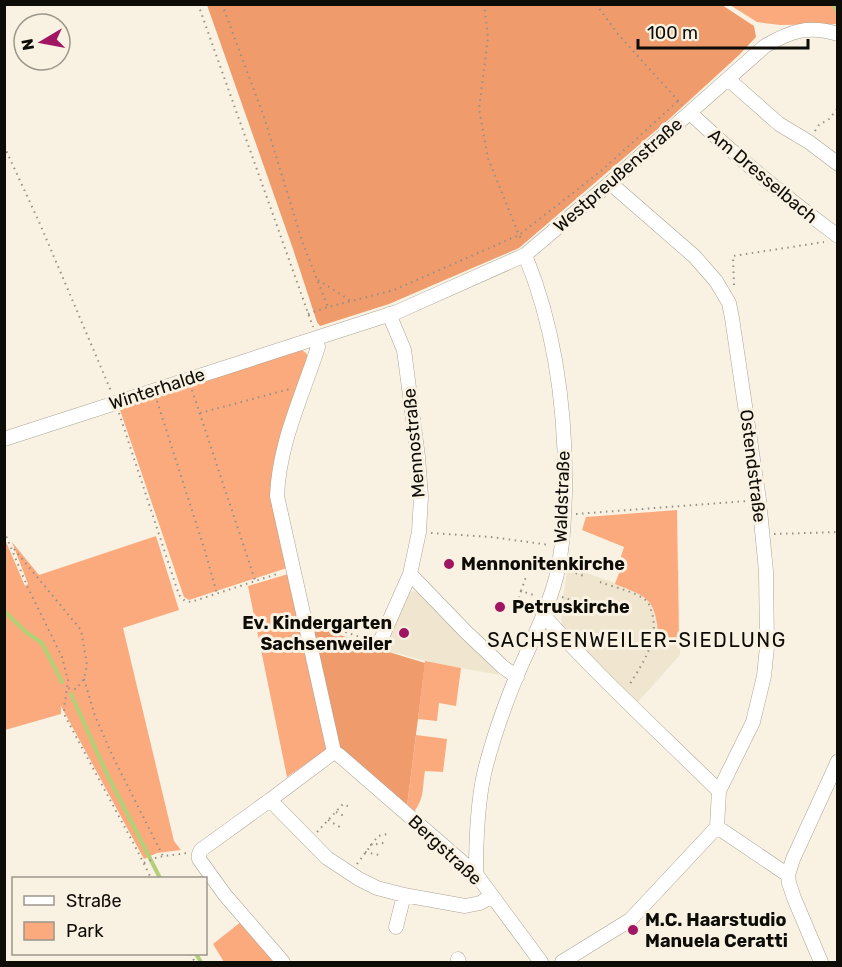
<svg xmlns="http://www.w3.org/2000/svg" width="842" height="967" viewBox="0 0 842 967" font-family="Rubik,sans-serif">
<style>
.built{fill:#f0e6cf}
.green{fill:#faaa7d}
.forest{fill:#ef9b6b}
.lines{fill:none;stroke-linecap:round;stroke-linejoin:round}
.stream{stroke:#b2d077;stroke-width:4}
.minor-casing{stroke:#aaa495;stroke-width:15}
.path{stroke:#959086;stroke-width:2;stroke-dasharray:1.5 4.5;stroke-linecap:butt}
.minor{stroke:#fff;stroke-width:14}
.poi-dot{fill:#a01662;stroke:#f9f2e3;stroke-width:2}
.labels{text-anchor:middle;stroke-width:6;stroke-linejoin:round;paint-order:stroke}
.street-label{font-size:18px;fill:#0e0c07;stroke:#f9f2e3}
.poi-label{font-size:18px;font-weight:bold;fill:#0e0c07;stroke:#f9f2e3;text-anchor:start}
.neighbourhood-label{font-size:20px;letter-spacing:1.5px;fill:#0e0c07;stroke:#f9f2e3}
</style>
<rect width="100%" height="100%" fill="#f9f2e3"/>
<path class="built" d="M 568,566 L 615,583 L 621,568 L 618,566 L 679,570 L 680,655 L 637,703 L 562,628 L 561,611 Z
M 414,591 L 418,593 L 500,675 L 433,663 L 381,649 L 410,592 Z"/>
<path class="green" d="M 730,5 L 837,5 L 837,24 L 780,25 L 757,22 Z
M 298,347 L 306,353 L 309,358 L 276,480 L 290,567 L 189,600 L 184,597 L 120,410 L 218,373 Z
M 677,510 L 679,643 L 658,632 C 655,597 645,596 615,584 L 621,568 L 618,566 L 624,547 L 582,530 L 586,517 Z
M 156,536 L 179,610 L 123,628 L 174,841 L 181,850 L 157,853 L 144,859 L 61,706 L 61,714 L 5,730 L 4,537 L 25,586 L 28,584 L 12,542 L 39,575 Z
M 288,574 L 329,748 L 287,777 L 248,586 Z
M 425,661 L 461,668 L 456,706 L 439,703 L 437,721 L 418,719 Z
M 416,735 L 447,739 L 443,772 L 425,771 C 422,788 425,797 414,812 L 407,806 Z
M 242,921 L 274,962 L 224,962 L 213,944 Z"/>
<path class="forest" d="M 207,5 L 722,5 L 754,26 L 756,37 L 739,55 L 668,120 L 519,248 L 389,304 L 320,326 L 317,322 L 293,249 Z
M 307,623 L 379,649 L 425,663 L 407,806 L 337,748 Z"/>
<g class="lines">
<path class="stream" d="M 833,4 L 838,12
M 4,611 L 26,632 L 42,643 L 62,682
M 71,694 L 106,772 L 160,878
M 196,954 L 201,962"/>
<g class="minor-casing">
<path id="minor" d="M 728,79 L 779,124 L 809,142 L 838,164
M 690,113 C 737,157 786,198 838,236
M 610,183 L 694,256 L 716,281 L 729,303 L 732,318 L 759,500 L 766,571 L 767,647 L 764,676 L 753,722 L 719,791
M 389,314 L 404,350 L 418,457 L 421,497 L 419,532 L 410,574 L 466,632 L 503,667 L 517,677
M 316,339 L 318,347 C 302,397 279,443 277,496 L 334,752
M 4,439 L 397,312 L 525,255 L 610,183 L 765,46 C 791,31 808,25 838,34
M 543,615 C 599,677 660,733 719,791 L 717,827 L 788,875
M 379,644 L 410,574
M 334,752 L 270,800 L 327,858 L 359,879 L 377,888 L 404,895 L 465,906 L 480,903 L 492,896
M 334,752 L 339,755 L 476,874 L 541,962
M 270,800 L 201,850 L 199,854 L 199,859 L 225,895 L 283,962
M 476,874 C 476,841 477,806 484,774 C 492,740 504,707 517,675 C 531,643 547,611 556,578 C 563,549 564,521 565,492 C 566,412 556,330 525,255
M 396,927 L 404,895
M 458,959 L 459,962
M 562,962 L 630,920 L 717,827
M 821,962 L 794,898 L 789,883 L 788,875 L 793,859 L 838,761"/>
</g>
<path class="path" d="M 198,4 L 313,327
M 222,4 L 264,117 L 303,244 L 328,307
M 484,4 L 488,37 L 479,109 L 488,158 L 519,235 L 523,241
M 596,4 L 617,33 L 682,105
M 815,131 L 819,125 L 829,119 L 838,108
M 4,146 L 40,224 L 111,391
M 318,280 L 351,301
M 734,285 L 733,256 L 824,242
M 308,314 L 328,307 L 394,290 L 519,235 L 601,171 L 678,101
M 192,390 L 255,580
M 157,401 L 205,551 L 217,594
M 119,413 L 179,595 L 185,601 L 191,602 L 280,573
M 200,413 L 290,389
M 576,514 L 747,501
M 4,531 L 28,588 L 62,657 L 68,680 L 64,709 L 65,716 L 137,850 L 151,878
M 431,533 L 491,537 L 550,545
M 774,534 L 838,532
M 14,549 L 81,630 L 87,665 L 84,679 L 76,689 L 67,688
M 570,571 L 587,577
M 600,582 C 613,587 633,591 644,599 C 648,601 650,606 651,610 C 661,639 642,664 628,687
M 521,591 L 527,574
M 562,597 L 576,602
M 519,598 L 521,591 L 537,596
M 317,622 L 368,640
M 84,679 L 95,716 L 113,757 L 163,856
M 336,812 L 346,817
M 328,820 L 340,827
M 317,832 L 343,804 L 352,808
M 370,845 L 384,843
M 365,852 L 379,855
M 144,863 L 158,857 L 187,853
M 357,864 L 378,836 L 387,834
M 190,954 L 195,962"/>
<use href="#minor" class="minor"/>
</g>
<g class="poi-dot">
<circle cx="449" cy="564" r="6"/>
<circle cx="500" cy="607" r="6"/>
<circle cx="404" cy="633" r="6"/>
<circle cx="633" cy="930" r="6"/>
</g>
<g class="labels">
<g class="street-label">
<text transform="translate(618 175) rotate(-41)" y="6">Westpreußenstraße</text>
<text transform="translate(763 176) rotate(40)" y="6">Am Dresselbach</text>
<text transform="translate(157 389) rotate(-18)" y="6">Winterhalde</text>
<text transform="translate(414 443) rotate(-95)" y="6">Mennostraße</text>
<text transform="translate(753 466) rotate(83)" y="6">Ostendstraße</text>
<text transform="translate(562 497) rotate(-88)" y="6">Waldstraße</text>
<text transform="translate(445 850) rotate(43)" y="6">Bergstraße</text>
</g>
<g class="poi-label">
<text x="461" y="570">Mennonitenkirche</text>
<text x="512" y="613">Petruskirche</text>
<text x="392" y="629" text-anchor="end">Ev. Kindergarten<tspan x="392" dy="21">Sachsenweiler</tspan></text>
<text x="645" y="926">M.C. Haarstudio<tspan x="645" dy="21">Manuela Ceratti</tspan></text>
</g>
<g class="neighbourhood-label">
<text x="637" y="647">SACHSENWEILER-SIEDLUNG</text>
</g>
</g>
<rect width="842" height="967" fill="none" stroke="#0e0c07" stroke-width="12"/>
<rect x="12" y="877" width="195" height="78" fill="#f9f2e3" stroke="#9b968b" stroke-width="1.5"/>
<rect x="24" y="896" width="30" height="9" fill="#ffffff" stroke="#9b968b" stroke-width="1.5"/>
<text x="66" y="907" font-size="18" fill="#0e0c07">Straße</text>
<rect x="24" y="922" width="30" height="18" fill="#faaa7d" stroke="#9b968b" stroke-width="1.5"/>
<text x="66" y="937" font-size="18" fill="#0e0c07">Park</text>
<g transform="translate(42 42) rotate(260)"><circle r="28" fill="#f9f2e3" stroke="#9b968b" stroke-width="1.5"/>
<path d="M0-4.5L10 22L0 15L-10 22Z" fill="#a01662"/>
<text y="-9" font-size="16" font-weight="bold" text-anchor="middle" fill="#0e0c07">N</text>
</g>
<path d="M638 39v9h170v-9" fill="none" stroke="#0e0c07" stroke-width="3"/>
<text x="647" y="39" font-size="18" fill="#0e0c07" stroke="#f9f2e3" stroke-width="4.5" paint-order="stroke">100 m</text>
</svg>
